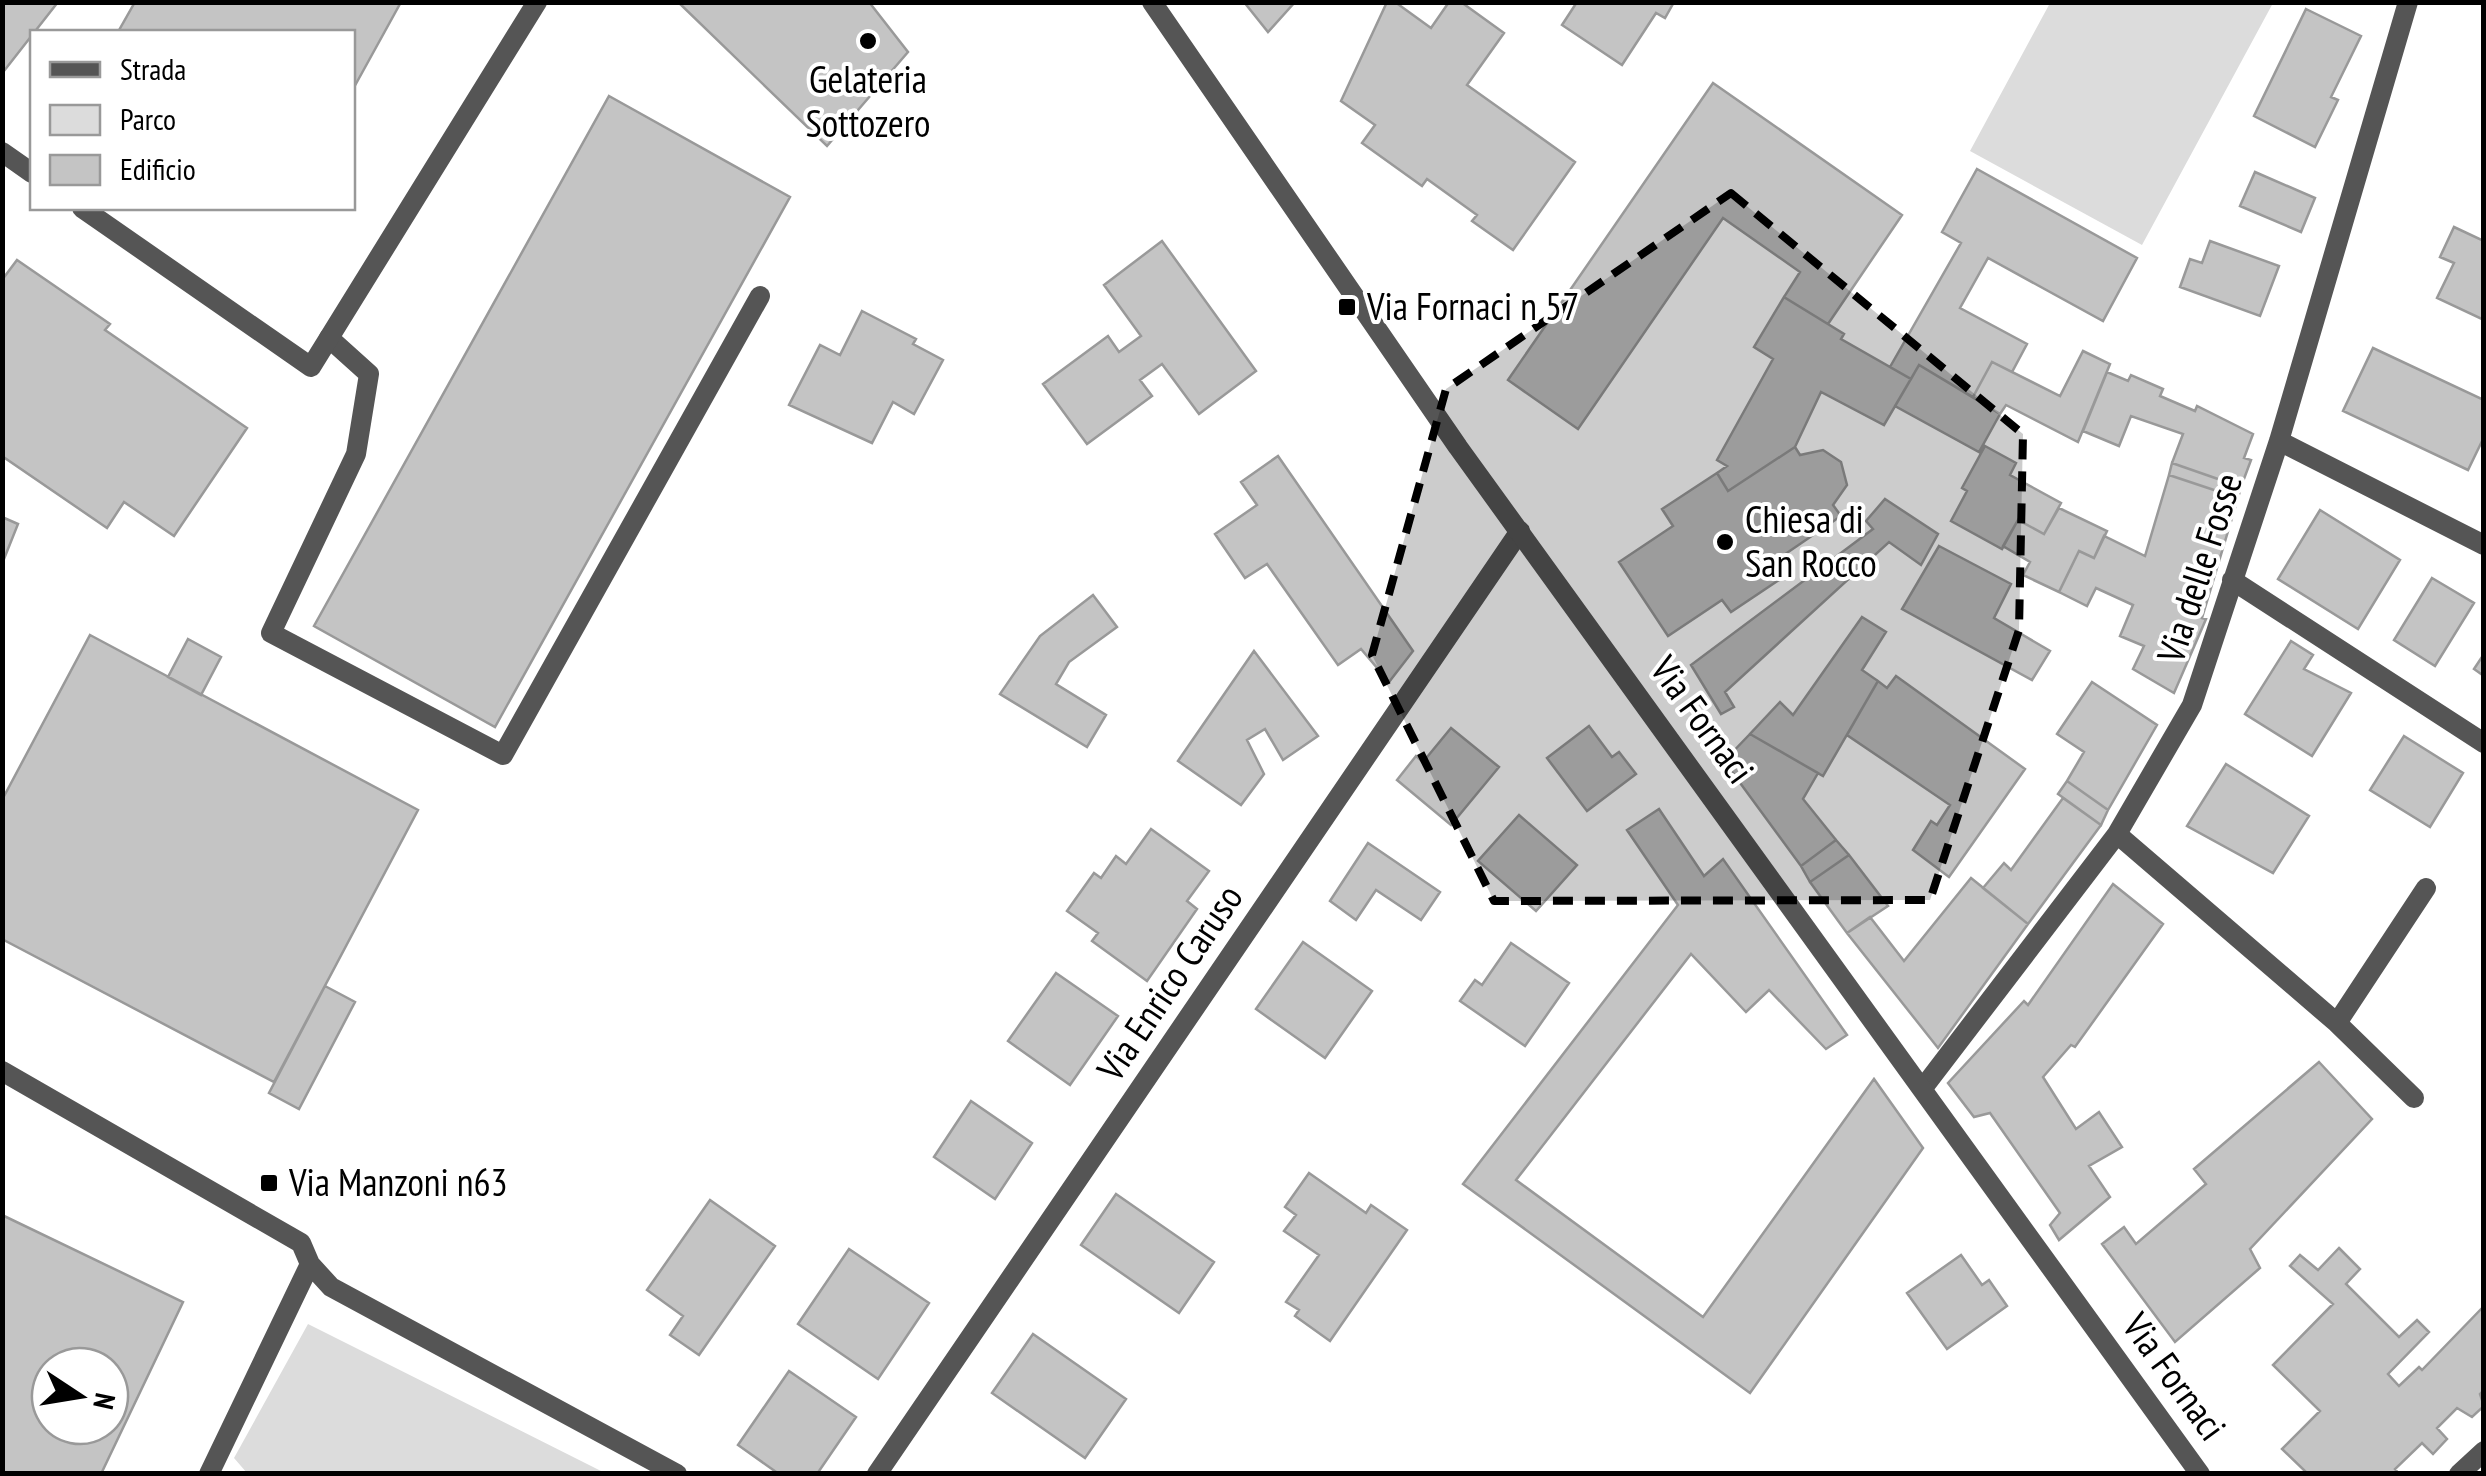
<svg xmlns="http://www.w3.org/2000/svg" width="2486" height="1476" viewBox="0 0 2486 1476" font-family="'PT Sans Narrow',sans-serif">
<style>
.green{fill:#dcdcdc}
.building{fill:#c4c4c4;stroke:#999;stroke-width:2.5;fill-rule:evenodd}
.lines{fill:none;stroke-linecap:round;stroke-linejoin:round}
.service{stroke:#555;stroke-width:20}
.minor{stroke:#555;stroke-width:20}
.tertiary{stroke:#555;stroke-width:20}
.marked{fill:#000;fill-opacity:0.2;stroke:#000;stroke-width:8;stroke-dasharray:20 12;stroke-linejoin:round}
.poi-dot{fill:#000;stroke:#fff;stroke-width:4}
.labels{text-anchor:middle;stroke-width:8;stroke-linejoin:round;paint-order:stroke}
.poi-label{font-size:38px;fill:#000;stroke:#fff;text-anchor:start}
.street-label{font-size:38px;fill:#000;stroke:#fff}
</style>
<rect width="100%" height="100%" fill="#fff"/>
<path class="green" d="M 2050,3 L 2273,3 L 2142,245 L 1970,151 Z
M 308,1324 L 605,1473 L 247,1473 L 234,1458 Z"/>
<path class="building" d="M 2,2 L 58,2 L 4,71 L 2,70 Z
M 135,2 L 401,2 L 352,91 L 352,32 L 118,32 Z
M 678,2 L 869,2 L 908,52 L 827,146 Z
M 1244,2 L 1295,2 L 1268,32 Z
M 1387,2 L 1395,2 L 1431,28 L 1449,2 L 1461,2 L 1504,33 L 1467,85 L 1575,162 L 1513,250 L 1472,221 L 1477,215 L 1427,179 L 1422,186 L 1362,143 L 1375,125 L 1341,101 Z
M 1577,2 L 1674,2 L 1665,18 L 1656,13 L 1622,65 L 1562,25 Z
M 2306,9 L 2361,36 L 2331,97 L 2338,100 L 2315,147 L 2254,116 Z
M 1713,83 L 1902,215 L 1828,324 L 1784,297 L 1800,272 L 1723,218 L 1578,429 L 1508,380 Z
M 609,96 L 790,197 L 495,727 L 314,626 Z
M 1977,169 L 2137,258 L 2103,321 L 1988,258 L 1960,308 L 2027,344 L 2012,372 L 1992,362 L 1973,397 L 1919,365 L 1911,379 L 1890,367 L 1961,243 L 1942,232 Z
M 2255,172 L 2315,198 L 2301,232 L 2240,206 Z
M 2454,227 L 2484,241 L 2484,320 L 2437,298 L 2454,263 L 2440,257 Z
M 1162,241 L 1256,371 L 1199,414 L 1162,364 L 1140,380 L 1152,396 L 1087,444 L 1043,384 L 1108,336 L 1119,352 L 1141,336 L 1104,285 Z
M 2210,241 L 2279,266 L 2260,316 L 2180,287 L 2190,259 L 2202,263 Z
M 17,260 L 110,324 L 105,330 L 247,428 L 174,536 L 124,502 L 107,528 L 2,456 L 2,280 Z
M 1784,297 L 1844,334 L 1841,339 L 1911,379 L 1884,425 L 1821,392 L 1795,447 L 1728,491 L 1717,473 L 1727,466 L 1717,460 L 1773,359 L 1754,347 Z
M 862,311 L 916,339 L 913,344 L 943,360 L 914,414 L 893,402 L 872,443 L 789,405 L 820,345 L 840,355 Z
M 2373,348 L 2484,400 L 2484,437 L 2468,470 L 2343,411 Z
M 2083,351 L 2110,364 L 2078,442 L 2006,405 L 2000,414 L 1973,397 L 1992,362 L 2060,396 Z
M 1919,365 L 2000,414 L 1979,452 L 1895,406 Z
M 2107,372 L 2128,381 L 2131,375 L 2163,389 L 2160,396 L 2195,411 L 2197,406 L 2253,434 L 2244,458 L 2251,460 L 2241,487 L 2172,463 L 2183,434 L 2131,416 L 2119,446 L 2083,431 Z
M 1985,446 L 2016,463 L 2010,475 L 2061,503 L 2044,534 L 2018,520 L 2002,549 L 1951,521 L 1967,491 L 1962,488 Z
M 1795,447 L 1800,455 L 1823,450 L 1841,462 L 1847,485 L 1833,505 L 1841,516 L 1778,559 L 1788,574 L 1731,612 L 1722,600 L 1668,636 L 1619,562 L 1673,526 L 1662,509 L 1717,473 L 1728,491 Z
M 1278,456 L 1413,651 L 1389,682 L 1361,649 L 1338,665 L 1267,564 L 1245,578 L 1215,534 L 1257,505 L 1241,482 Z
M 2172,463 L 2241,487 L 2238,498 L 2169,475 Z
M 2169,475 L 2238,498 L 2202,618 L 2206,619 L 2174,693 L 2133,669 L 2144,646 L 2120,636 L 2133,605 L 2096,588 L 2087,606 L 2059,592 L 2079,551 L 2094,558 L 2104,536 L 2145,556 Z
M 1885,499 L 1938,534 L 1921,565 L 1889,542 L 1725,692 L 1734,707 L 1721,714 L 1691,665 L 1873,529 L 1866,521 Z
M 2059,508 L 2107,531 L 2094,558 L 2079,551 L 2059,592 L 2023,575 L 2030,562 L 2003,546 L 2018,520 L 2044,534 Z
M 2320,510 L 2400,560 L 2358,629 L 2278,579 Z
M 2,517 L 18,524 L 2,564 Z
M 1939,546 L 2011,584 L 1994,618 L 2050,651 L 2032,680 L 1902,609 Z
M 2432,578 L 2474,603 L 2435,666 L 2394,640 Z
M 1093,595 L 1117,627 L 1069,662 L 1056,684 L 1106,715 L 1087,747 L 1000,694 L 1040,636 Z
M 1862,617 L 1886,632 L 1862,670 L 1878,681 L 1823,776 L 1750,734 L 1780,702 L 1793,715 Z
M 90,635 L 418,810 L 274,1082 L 2,939 L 2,800 Z
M 188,639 L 221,657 L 201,695 L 168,677 Z
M 2291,641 L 2313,655 L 2304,669 L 2351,693 L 2312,756 L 2245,714 Z
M 1254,651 L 1318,736 L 1283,760 L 1265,729 L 1247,740 L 1264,774 L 1241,805 L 1178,761 Z
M 2484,654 L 2484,676 L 2474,669 Z
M 1896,676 L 2025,769 L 1949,877 L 1913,850 L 1931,821 L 1937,825 L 1950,805 L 1847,735 L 1878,681 L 1887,688 Z
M 2092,682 L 2157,725 L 2108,810 L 2067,781 L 2084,752 L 2057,734 Z
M 1589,726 L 1612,757 L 1619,752 L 1636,774 L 1587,811 L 1547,758 Z
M 1451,728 L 1499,767 L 1451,825 L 1397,780 L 1416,756 L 1423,762 Z
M 1750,734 L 1818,773 L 1803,799 L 1836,840 L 1801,866 L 1724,761 Z
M 2404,736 L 2463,773 L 2430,827 L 2370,790 Z
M 2226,764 L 2309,816 L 2273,873 L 2187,826 Z
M 2067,781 L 2108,810 L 2101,825 L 2058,794 Z
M 2063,798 L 2101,825 L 2028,924 L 1983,888 L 2004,863 L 2011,870 Z
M 1659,809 L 1704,876 L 1723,859 L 1847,1035 L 1826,1049 L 1769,990 L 1746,1012 L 1691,954 L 1516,1180 L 1703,1317 L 1874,1079 L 1923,1148 L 1750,1393 L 1463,1184 L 1678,905 L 1627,830 Z
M 1519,815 L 1577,865 L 1536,911 L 1478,861 Z
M 1151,829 L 1209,871 L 1187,901 L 1197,909 L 1147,981 L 1092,941 L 1098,933 L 1067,911 L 1094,873 L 1101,878 L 1116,856 L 1126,864 Z
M 1836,840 L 1849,855 L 1810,882 L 1801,866 Z
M 1368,843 L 1440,892 L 1421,920 L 1376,890 L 1356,920 L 1330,901 Z
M 1849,855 L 1888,906 L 1847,933 L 1810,882 Z
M 1971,878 L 2028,924 L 1938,1048 L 1847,933 L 1870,917 L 1904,961 Z
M 2113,884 L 2163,924 L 2075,1047 L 2071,1045 L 2043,1077 L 2076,1129 L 2099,1112 L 2122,1147 L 2089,1166 L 2110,1197 L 2059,1240 L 2050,1225 L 2060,1213 L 1990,1113 L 1974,1117 L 1948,1083 L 2024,1001 L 2028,1005 Z
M 1303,942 L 1372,991 L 1325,1058 L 1256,1009 Z
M 1511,943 L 1569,983 L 1525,1046 L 1460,1001 L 1475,980 L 1482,985 Z
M 1056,973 L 1118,1016 L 1070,1085 L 1008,1041 Z
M 325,986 L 355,1002 L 299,1109 L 269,1093 Z
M 2319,1062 L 2372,1119 L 2250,1249 L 2260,1268 L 2175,1342 L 2102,1244 L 2124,1227 L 2136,1244 L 2206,1184 L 2194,1169 Z
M 971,1101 L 1032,1143 L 995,1199 L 934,1157 Z
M 1309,1173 L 1366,1213 L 1371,1205 L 1407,1230 L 1330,1341 L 1295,1316 L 1299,1310 L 1286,1302 L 1319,1255 L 1284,1231 L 1296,1215 L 1285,1207 Z
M 1116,1194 L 1214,1262 L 1179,1313 L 1081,1245 Z
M 710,1200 L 775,1246 L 699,1355 L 670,1335 L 683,1316 L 647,1290 Z
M 2,1215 L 183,1302 L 101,1474 L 2,1474 ZM 50,1366 L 110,1366 L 110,1426 L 50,1426 Z
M 2339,1248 L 2360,1269 L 2346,1284 L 2399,1337 L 2417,1320 L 2429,1332 L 2388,1374 L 2399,1386 L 2419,1367 L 2422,1370 L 2484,1306 L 2484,1390 L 2480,1394 L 2484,1406 L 2472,1417 L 2457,1408 L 2437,1428 L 2447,1439 L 2433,1454 L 2422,1443 L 2395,1469 L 2399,1474 L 2308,1474 L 2282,1449 L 2320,1411 L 2273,1365 L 2333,1304 L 2290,1266 L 2300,1255 L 2318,1270 Z
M 849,1249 L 929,1303 L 878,1379 L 798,1324 Z
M 1961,1255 L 1982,1285 L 1989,1280 L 2007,1306 L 1947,1349 L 1907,1293 Z
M 1033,1334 L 1126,1399 L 1085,1458 L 992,1393 Z
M 789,1371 L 856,1417 L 817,1474 L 779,1474 L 738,1445 Z"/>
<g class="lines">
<path class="service" d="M 329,338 L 369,374 L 356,454 L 271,633 L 503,755 L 760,296
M 2459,1474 L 2484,1451"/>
<path class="minor" d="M 2,152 L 32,173
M 82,208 L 311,367 L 537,2
M 2279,441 L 2484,545
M 2232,580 L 2484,743
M 2117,834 L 2337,1023 L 2414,1098
M 2337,1023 L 2426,888
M 2,1071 L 301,1243 L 310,1264 L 331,1287 L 677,1474
M 1923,1088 L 2117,834 L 2192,705 L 2279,441 L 2408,2
M 209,1474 L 310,1264
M 877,1474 L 1520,531"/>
<path class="tertiary" d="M 1152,2 L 1458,447 L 2200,1474"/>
</g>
<path class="marked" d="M 1731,193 L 2023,434 L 2019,630 L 1930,900 L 1494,901 L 1372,655 L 1446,389 Z"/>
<g class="poi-dot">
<circle cx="868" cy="41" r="10"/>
<rect x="1337" y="297" width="20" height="20" rx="5"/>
<circle cx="1725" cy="542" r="10"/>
<rect x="259" y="1173" width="20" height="20" rx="5"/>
</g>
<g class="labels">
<g class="poi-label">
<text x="868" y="93" text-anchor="middle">Gelateria<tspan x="868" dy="44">Sottozero</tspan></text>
<text x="1367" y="320">Via Fornaci n 57</text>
<text x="1745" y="533">Chiesa di<tspan x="1745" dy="44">San Rocco</tspan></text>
<text x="289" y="1196">Via Manzoni n63</text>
</g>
<g class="street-label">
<text transform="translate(2200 568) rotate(-72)" y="13">Via delle Fosse</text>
<text transform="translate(1702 720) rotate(54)" y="13">Via Fornaci</text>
<text transform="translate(1170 983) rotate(-56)" y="13">Via Enrico Caruso</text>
<text transform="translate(2174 1377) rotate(54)" y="13">Via Fornaci</text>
</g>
</g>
<rect width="2486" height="1476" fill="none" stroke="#000000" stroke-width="10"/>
<rect x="30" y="30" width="325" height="180" fill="#ffffff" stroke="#999999" stroke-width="2.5"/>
<rect x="50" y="62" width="50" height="15" fill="#555555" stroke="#999999" stroke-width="2.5"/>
<text x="120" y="80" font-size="30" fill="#000000">Strada</text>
<rect x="50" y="105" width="50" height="30" fill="#dcdcdc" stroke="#999999" stroke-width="2.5"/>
<text x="120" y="130" font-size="30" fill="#000000">Parco</text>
<rect x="50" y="155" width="50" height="30" fill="#c4c4c4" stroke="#999999" stroke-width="2.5"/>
<text x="120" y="180" font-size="30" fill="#000000">Edificio</text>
<g transform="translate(80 1396) rotate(102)"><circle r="48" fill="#ffffff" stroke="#999999" stroke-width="2.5"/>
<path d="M0-8L18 38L0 25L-18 38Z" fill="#000000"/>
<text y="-15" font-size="28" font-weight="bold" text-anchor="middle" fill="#000000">N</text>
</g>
</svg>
